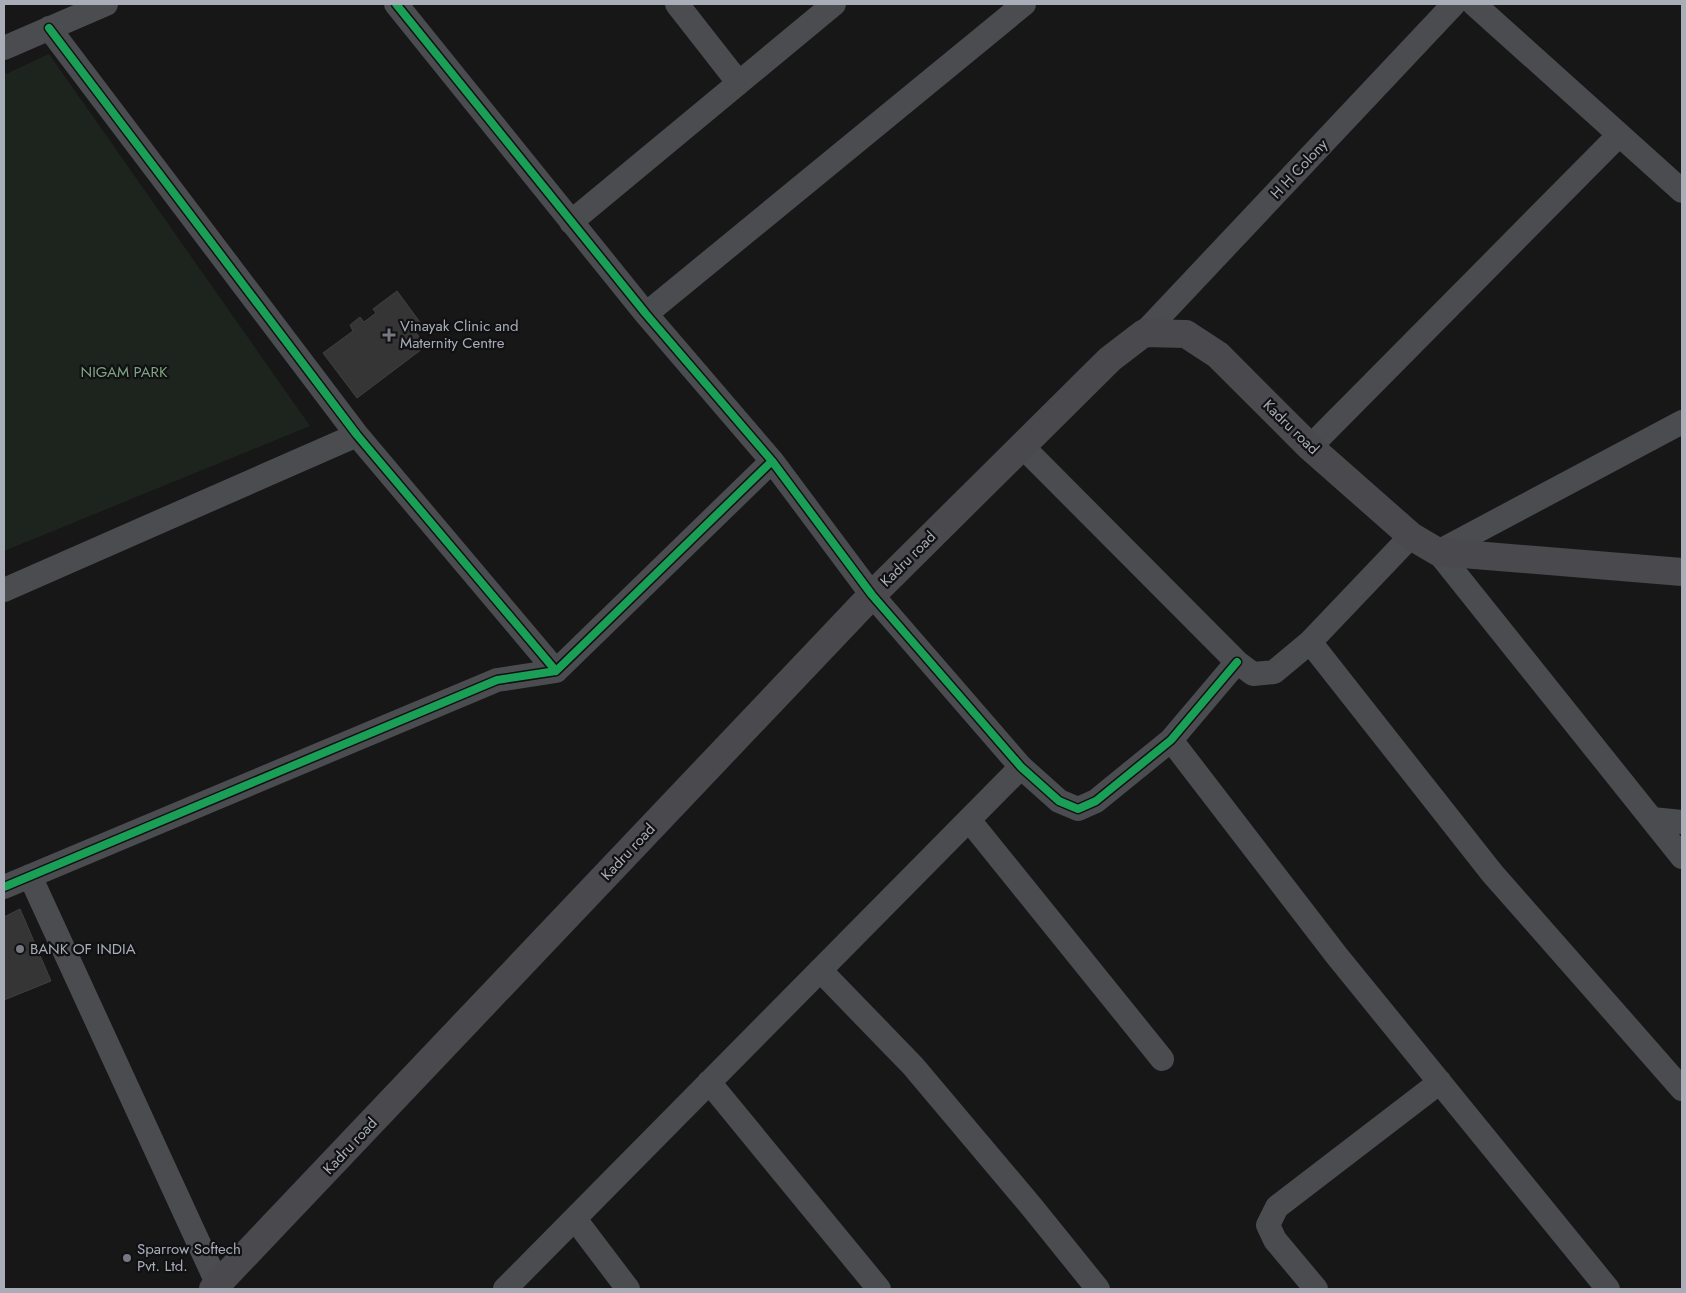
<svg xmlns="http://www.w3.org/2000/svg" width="1686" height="1293" viewBox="0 0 1686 1293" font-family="Jost,sans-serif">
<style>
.green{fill:#1d241e}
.building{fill:#353536;stroke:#3f4043}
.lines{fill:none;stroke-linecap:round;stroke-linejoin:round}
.minor{stroke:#4b4c50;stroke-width:24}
.secondary{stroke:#4a4a4e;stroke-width:28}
.cycleway-casing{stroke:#111113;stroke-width:11}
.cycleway{stroke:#1a9f57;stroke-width:8}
.poi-dot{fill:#757880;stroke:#111113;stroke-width:2}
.labels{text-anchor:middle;stroke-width:4.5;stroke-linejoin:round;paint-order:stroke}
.street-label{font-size:15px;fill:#a8adb8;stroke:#111113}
.poi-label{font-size:15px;fill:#a8adb8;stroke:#111113;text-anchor:start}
.park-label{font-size:15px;fill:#7fa381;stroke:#111113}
</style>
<rect width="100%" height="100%" fill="#171717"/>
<path class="green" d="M 49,54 L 310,426 L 4,551 L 4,75 Z"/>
<path class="building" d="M 397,291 L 422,325 L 414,330 L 426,346 L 357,398 L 323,353 L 353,331 L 350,325 L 360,317 L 364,322 L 376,313 L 373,309 Z
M 20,909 L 51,981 L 4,1000 L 4,917 Z"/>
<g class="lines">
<path class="minor" d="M 396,4 L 646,314 L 772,461 L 872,595 L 1021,767 L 1059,801 L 1078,809 L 1096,801 L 1171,740 L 1237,662
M 677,4 L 738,82
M 1474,4 L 1682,191
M 49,28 L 357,435 L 556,671
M 4,48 L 106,4
M 571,222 L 834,4
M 646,314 L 1024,4
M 1144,333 L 1454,4
M 1682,422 L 1438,552 L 1682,857
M 1022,446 L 1237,662 L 1253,674 L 1274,672 L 1310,642 L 1411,536
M 1310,447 L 1619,135
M 4,590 L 357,435
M 1310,642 L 1492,873 L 1682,1089
M 1171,740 L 1337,956 L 1608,1289
M 1652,819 L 1682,822
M 969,820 L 1162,1059
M 30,876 L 218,1285
M 4,887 L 497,680 L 556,671 L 772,461
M 820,970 L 913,1066 L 1031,1206 L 1098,1289
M 709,1082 L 879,1289
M 575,1219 L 628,1289
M 505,1289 L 1021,767
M 1316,1289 L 1275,1240 L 1268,1225 L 1277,1207 L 1440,1082"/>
<path class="secondary" d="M 213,1289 L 872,595 L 1110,359 L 1144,333 L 1186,334 L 1218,355 L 1310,447 L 1411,536 L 1438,552 L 1682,572"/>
<g class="cycleway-casing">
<path id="cycleway" d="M 396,4 L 646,314 L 772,461 L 872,595 L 1021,767 L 1059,801 L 1078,809 L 1096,801 L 1171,740 L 1237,662
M 49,28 L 357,435 L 556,671
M 4,887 L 497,680 L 556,671 L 772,461"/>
</g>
<use href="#cycleway" class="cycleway"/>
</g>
<g class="poi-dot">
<path d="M386.5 327.5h5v5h5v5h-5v5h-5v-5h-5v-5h5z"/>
<circle cx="20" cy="949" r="5"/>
<circle cx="127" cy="1258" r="5"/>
</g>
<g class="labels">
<g class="street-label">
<text transform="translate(1299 169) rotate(-47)" y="5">H H Colony</text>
<text transform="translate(1291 427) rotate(44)" y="5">Kadru road</text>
<text transform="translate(908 559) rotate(-45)" y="5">Kadru road</text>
<text transform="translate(628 852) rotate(-47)" y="5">Kadru road</text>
<text transform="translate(350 1146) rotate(-47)" y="5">Kadru road</text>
</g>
<g class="poi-label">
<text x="400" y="331">Vinayak Clinic and<tspan x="400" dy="17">Maternity Centre</tspan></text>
<text x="30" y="954">BANK OF INDIA</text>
<text x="137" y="1254">Sparrow Softech<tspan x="137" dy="17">Pvt. Ltd.</tspan></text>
</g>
<g class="park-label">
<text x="124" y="377">NIGAM PARK</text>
</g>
</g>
<rect width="1686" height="1293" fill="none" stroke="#a8adb8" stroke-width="10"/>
</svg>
